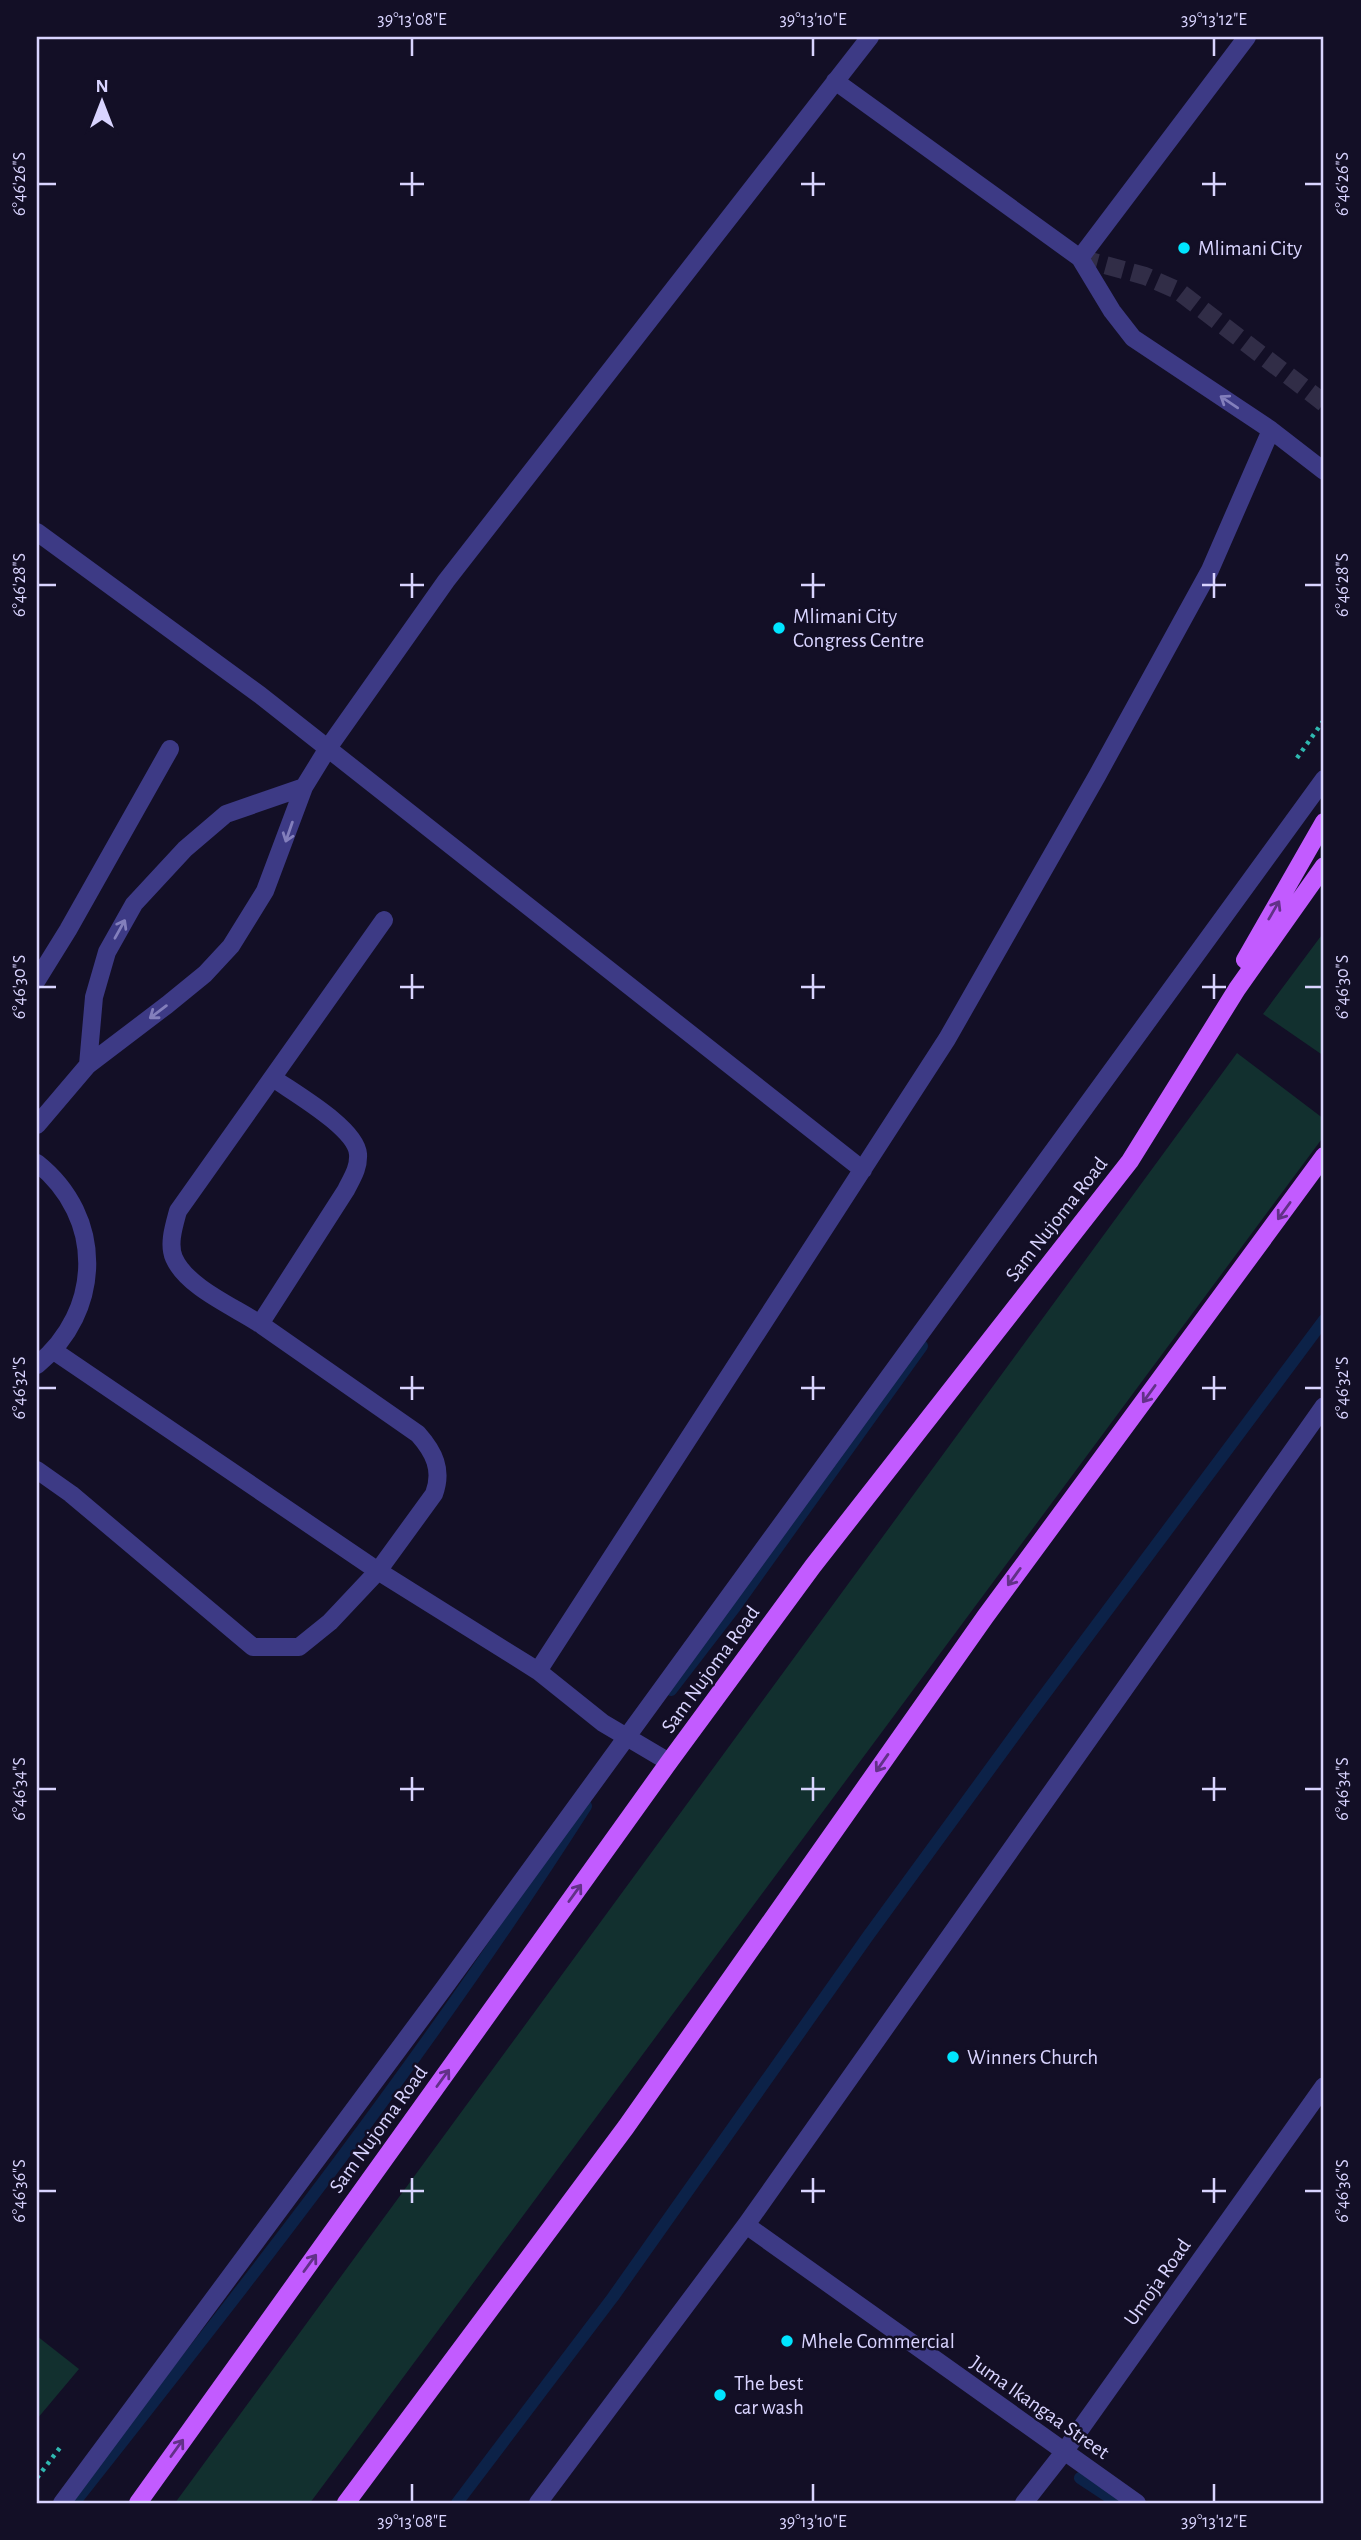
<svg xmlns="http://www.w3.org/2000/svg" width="1361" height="2540" viewBox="0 0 1361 2540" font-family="'Alegreya Sans',sans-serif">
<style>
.green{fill:#12302f}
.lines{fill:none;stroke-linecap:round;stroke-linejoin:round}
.stream{stroke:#0c2248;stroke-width:12}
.minor-tunnel{stroke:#312d47;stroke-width:18;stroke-dasharray:18 9;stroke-linecap:butt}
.path{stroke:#2fb8b0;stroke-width:4.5;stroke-dasharray:3.5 5;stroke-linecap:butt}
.minor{stroke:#3d3a85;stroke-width:18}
.major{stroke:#c25bff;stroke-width:18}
.oneway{stroke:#837fbc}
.oneway2{stroke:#623188}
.ticks{fill:none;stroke:#d9d4ff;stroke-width:2.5}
.poi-dot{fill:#00e5ff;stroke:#130f26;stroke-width:2.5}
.labels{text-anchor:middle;stroke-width:5;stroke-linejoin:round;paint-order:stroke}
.poi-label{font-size:21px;fill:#d9d4ff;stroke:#130f26;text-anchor:start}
.street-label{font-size:21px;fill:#d9d4ff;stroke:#130f26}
.neatline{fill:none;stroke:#d9d4ff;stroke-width:2.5}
.ticks-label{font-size:18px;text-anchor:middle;fill:#d9d4ff}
</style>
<rect width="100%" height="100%" fill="#130f26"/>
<path class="green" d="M 1324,932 L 1324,1056 L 1263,1014 Z
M 1237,1053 L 1324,1119 L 1324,1136 L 310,2503 L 175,2503 Z
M 37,2336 L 79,2369 L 37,2419 Z"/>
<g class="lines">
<path class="stream" d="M 671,1690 L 735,1607 L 922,1346
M 1080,2478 L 1118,2503
M 74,2503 C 253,2277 431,2049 586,1806
M 457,2503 L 613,2297 L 868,1936 L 1033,1710 L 1324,1320"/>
<path class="minor-tunnel" d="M 1080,258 L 1145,276 L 1177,290 L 1324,403"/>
<path class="path" d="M 1297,758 L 1324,720
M 37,2478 L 62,2445"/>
<path class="minor" d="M 835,81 L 1080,258 L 1112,311 L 1133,338 L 1271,430 L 1324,471
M 1080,258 L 1247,37
M 37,532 L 260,695 L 863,1170
M 37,980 L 68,930 L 170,749
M 88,1065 L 94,997 L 107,952 L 134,904 L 185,849 L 226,814 L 304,787
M 37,1125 L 88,1065 L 167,1005 L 205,974 L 231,946 L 265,891 L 304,787 L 328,748 L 446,581 L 870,37
M 37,1163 C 105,1217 103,1311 37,1365
M 260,1324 L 346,1190 C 352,1178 359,1168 358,1154 C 356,1128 294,1093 273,1078
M 54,1351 L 378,1571 L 538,1671 L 603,1723 L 669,1762
M 37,1470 L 71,1494 L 253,1647 L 299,1647 L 330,1622 L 378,1571 L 434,1494 C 443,1470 434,1452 418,1434 C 366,1398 315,1362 263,1326 C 237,1308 187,1288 174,1258 C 168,1244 174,1226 178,1211 L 384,920
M 538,1671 L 947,1039 L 1097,776 L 1210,570 L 1271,430
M 746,2225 L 1137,2503
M 62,2503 L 444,1988 L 1324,779
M 538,2503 L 746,2225 L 1324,1406
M 1024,2503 L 1064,2452 L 1324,2086"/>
<path class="major" d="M 1245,960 L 1324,822
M 138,2503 L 669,1762 L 813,1566 L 1130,1161 L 1237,989 L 1324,866
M 346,2503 L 626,2127 L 985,1617 L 1324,1156"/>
</g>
<defs><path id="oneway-shaft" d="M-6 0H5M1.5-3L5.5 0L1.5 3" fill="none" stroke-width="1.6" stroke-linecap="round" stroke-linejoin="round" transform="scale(1.75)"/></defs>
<g class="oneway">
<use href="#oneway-shaft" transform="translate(1229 402) rotate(-146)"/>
<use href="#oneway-shaft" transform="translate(289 832) rotate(109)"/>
<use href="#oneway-shaft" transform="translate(120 929) rotate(-61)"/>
<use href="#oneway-shaft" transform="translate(158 1012) rotate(143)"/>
</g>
<g class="oneway2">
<use href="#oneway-shaft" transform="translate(1274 910) rotate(-60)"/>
<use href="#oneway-shaft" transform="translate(1284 1211) rotate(126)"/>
<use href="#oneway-shaft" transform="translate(1149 1394) rotate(126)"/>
<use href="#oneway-shaft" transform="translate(1014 1577) rotate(126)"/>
<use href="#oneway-shaft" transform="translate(882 1763) rotate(125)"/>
<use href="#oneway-shaft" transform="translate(575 1893) rotate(-54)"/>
<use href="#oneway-shaft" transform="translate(443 2078) rotate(-54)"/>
<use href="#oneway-shaft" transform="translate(310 2263) rotate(-54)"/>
<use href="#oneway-shaft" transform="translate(177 2448) rotate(-54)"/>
</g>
<path class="ticks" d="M 412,38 L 412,56M 813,38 L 813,56M 1214,38 L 1214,56M 412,172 L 412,196M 813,172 L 813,196M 1214,172 L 1214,196M 38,184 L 56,184M 400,184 L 424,184M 801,184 L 825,184M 1202,184 L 1226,184M 1305,184 L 1322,184M 412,573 L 412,598M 813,573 L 813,598M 1214,573 L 1214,598M 38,585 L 56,585M 400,585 L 424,585M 801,585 L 825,585M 1202,585 L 1226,585M 1305,585 L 1322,585M 412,974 L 412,999M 813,974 L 813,999M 1214,974 L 1214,999M 38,987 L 56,987M 400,987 L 424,987M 801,987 L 825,987M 1202,987 L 1226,987M 1305,987 L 1322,987M 412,1376 L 412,1400M 813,1376 L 813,1400M 1214,1376 L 1214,1400M 38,1388 L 56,1388M 400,1388 L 424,1388M 801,1388 L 825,1388M 1202,1388 L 1226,1388M 1305,1388 L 1322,1388M 412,1777 L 412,1801M 813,1777 L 813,1801M 1214,1777 L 1214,1801M 38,1789 L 56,1789M 400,1789 L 424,1789M 801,1789 L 825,1789M 1202,1789 L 1226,1789M 1305,1789 L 1322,1789M 412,2178 L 412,2203M 813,2178 L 813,2203M 1214,2178 L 1214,2203M 38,2191 L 56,2191M 400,2191 L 424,2191M 801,2191 L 825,2191M 1202,2191 L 1226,2191M 1305,2191 L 1322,2191M 412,2484 L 412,2502M 813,2484 L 813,2502M 1214,2484 L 1214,2502"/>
<g class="poi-dot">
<circle cx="1184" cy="248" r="7"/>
<circle cx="779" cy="628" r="7"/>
<circle cx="953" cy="2057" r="7"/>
<circle cx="787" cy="2341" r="7"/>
<circle cx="720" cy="2395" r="7"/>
</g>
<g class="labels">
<g class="poi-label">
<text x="1198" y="255">Mlimani City</text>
<text x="793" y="623">Mlimani City<tspan x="793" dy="24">Congress Centre</tspan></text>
<text x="967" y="2064">Winners Church</text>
<text x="801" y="2348">Mhele Commercial</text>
<text x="734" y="2390">The best<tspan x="734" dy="24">car wash</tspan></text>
</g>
<g class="street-label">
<text transform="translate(1056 1219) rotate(-52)" y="7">Sam Nujoma Road</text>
<text transform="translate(710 1669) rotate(-54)" y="7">Sam Nujoma Road</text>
<text transform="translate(378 2129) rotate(-54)" y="7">Sam Nujoma Road</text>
<text transform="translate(1157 2282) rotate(-55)" y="7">Umoja Road</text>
<text transform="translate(1040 2407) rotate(35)" y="7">Juma Ikangaa Street</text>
</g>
</g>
<rect width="1361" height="2540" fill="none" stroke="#130f26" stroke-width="77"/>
<g transform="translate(102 102)" stroke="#130f26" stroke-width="5" paint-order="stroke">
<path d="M0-5L12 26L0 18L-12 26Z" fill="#d9d4ff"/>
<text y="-10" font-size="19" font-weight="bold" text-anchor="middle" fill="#d9d4ff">N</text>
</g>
<rect x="38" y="38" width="1284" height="2464" class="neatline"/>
<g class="ticks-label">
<text x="412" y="25">39°13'08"E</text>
<text x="813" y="25">39°13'10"E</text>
<text x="1214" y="25">39°13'12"E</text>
<text transform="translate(19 184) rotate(-90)" y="6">6°46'26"S</text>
<text transform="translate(1342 184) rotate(-90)" y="6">6°46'26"S</text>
<text transform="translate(19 585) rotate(-90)" y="6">6°46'28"S</text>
<text transform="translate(1342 585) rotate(-90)" y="6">6°46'28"S</text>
<text transform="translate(19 987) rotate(-90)" y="6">6°46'30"S</text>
<text transform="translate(1342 987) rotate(-90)" y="6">6°46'30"S</text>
<text transform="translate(19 1388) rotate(-90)" y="6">6°46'32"S</text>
<text transform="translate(1342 1388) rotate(-90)" y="6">6°46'32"S</text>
<text transform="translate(19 1789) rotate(-90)" y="6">6°46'34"S</text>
<text transform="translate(1342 1789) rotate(-90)" y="6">6°46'34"S</text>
<text transform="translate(19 2191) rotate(-90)" y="6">6°46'36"S</text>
<text transform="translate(1342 2191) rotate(-90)" y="6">6°46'36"S</text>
<text x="412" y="2527">39°13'08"E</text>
<text x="813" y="2527">39°13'10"E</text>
<text x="1214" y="2527">39°13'12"E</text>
</g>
</svg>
